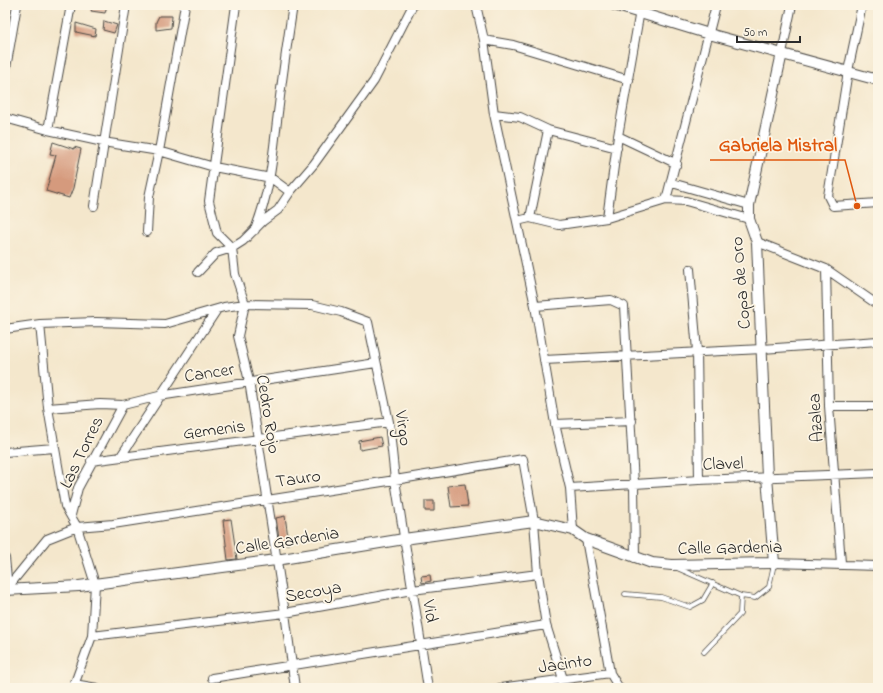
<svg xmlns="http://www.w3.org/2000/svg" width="883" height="693" viewBox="0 0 883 693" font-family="'Indie Flower',sans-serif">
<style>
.building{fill:#d59a7d}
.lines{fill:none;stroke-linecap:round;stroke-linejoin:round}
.service-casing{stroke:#494743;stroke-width:5.5}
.minor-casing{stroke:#494743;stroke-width:10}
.tertiary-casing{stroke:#494743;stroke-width:12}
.service{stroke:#fff;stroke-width:4}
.minor{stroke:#fff;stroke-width:8}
.tertiary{stroke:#fff;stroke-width:10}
.labels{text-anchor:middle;stroke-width:3.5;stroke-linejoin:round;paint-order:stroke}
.street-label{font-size:18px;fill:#2b2b2b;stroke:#fcf5e5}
.leader{fill:none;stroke:#df570e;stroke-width:1.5}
.callout-dot{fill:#df570e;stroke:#fcf5e5;stroke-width:1.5}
.callout-label{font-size:19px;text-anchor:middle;font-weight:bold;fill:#df570e;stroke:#fcf5e5;stroke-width:3.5;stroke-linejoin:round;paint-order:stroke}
</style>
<rect width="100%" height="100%" fill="#fcf5e5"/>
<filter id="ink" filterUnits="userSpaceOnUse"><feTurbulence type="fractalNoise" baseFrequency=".025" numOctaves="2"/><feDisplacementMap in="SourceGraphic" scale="8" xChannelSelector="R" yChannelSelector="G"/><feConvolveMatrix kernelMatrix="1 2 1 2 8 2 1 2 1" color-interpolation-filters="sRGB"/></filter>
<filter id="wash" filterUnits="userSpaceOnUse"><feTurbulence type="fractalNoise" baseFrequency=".012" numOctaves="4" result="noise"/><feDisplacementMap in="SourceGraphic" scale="16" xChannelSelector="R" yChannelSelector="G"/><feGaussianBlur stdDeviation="0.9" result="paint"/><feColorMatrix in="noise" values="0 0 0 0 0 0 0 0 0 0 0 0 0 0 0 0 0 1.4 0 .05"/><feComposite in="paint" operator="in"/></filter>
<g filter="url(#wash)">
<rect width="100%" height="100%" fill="#f4e7cc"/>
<g id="blocks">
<path class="building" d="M 93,5 L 107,5 L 105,13 L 91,11 Z
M 159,16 L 172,16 L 171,28 L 156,30 L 156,22 Z
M 104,21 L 117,25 L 114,33 L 103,30 Z
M 76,23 L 96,29 L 95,36 L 76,32 Z
M 53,142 L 74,149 L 74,147 L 81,149 L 73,188 L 69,198 L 46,191 L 56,155 L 50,154 Z
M 380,437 L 382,446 L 360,450 L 359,441 Z
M 465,484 L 468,506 L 451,507 L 448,486 Z
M 425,501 L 434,501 L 434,511 L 425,511 Z
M 285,516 L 289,544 L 280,545 L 276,518 Z
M 231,519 L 237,559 L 228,560 L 223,520 Z
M 430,575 L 431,581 L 422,583 L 421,576 Z"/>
</g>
</g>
<g filter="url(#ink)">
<use href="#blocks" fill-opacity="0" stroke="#494743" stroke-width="1"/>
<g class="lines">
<g class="service-casing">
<path id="service" d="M 677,568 L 741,596 L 755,598 L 769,587 L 774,564
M 625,594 L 661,597 L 690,607 L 703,600 L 713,583
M 704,652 L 740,614 L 741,596"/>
</g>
<g class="minor-casing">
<path id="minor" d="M 236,5 L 209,201 L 217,233 L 232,248 L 235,274 L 245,304 L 238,336 L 249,381 L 285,613 L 295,688
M 476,5 L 484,40 L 494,114 L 535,306 L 555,424 L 570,488 L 573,530
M 862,5 L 848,71 L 828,196 L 833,206 L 878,203
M 484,40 L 513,45 L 629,80
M 782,53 L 792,5
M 5,74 L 17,5
M 494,114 L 520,117 L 548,130 L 617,148
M 5,118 L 48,130 L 103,142 L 159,151 L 214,167 L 271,178 L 290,192 L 314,164 L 374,81 L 413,5
M 48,130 L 71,5
M 618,136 L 677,164
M 672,183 L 749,205
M 666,200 L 716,5
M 94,206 L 126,5
M 530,218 L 548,130
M 607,218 L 618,136 L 641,5
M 517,221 L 530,218 L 559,225 L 607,218 L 666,200 L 686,201 L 749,219
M 255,230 C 272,186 273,150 279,105 C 283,71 288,38 293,5
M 147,232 L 149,197 L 159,151 L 185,5
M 757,242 L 826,269 L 878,305
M 690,269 L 697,351 L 699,480
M 826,269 L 829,406 L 841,563
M 198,272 L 216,253 L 232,248 L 243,241 L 263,221 L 278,210 L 290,192
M 535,306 L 611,300 L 624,306 L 634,484 L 635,558
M 40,324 L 48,408 L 65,506 L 77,527 L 95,584 L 92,636 L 73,688
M 5,329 L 40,324 L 96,322 L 165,324 L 224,307 L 245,304 L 312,305 L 341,312 L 368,322 L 389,422 L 395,480 L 428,688
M 544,360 L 762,349 L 878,341
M 829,406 L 878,406
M 48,408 L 100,404 L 123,405 L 159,396 L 376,363
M 555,424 L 632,421
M 5,452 L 54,448
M 121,456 L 216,311
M 91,461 L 389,422
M 570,488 L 699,480 L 878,473
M 71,515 L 78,488 L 123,405
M 586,539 L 610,673 L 619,688
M 5,558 L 8,589
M 774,563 L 878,566
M 8,587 L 47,539 L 77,527 L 113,524 L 395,480 L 523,459 L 534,521 L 538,574 L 546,625 L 563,679
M 92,636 L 285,613 L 412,590 L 538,574
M 212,678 L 546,625
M 74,684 L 97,688
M 500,688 L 610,673"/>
</g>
<g class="tertiary-casing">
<path id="tertiary" d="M 614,5 L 709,34 L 878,80
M 5,590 L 79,586 L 276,560 L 404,539 L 534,521 L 573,530 L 586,539 L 652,563 L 672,565 L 774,563 L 767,477 L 757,242 L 749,219 L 749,205 L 782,53"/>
</g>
<use href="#service" class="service"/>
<use href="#minor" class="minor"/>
<use href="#tertiary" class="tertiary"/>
</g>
</g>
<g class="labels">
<g class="street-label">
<text transform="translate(740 283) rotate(-95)" y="6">Copa de Oro</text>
<text transform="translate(209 372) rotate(-9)" y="6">Cancer</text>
<text transform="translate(269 414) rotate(81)" y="6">Cedro Rojo</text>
<text transform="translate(815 418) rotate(-94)" y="6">Azalea</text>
<text transform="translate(404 428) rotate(82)" y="6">Virgo</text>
<text transform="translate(214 429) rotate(-7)" y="6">Gemenis</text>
<text transform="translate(81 452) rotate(-64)" y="6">Las Torres</text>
<text transform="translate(723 463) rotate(-2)" y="6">Clavel</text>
<text transform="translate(298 478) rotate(-8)" y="6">Tauro</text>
<text transform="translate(287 540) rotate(-9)" y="6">Calle Gardenia</text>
<text transform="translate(730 547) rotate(-1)" y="6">Calle Gardenia</text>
<text transform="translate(313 591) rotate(-10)" y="6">Secoya</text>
<text transform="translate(431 611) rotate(81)" y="6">Vid</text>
<text transform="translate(565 663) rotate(-8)" y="6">Jacinto</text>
</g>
</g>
<path class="leader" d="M857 206L845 160H710"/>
<circle class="callout-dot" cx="857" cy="206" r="4"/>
<g class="callout-label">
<text x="778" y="151">Gabriela Mistral</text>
</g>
<rect width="883" height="693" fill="none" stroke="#fcf5e5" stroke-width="20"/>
<path d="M737 36v6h63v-6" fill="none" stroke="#2b2b2b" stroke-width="2"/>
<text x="743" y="36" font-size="12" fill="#2b2b2b" stroke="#fcf5e5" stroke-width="3" paint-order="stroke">50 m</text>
</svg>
